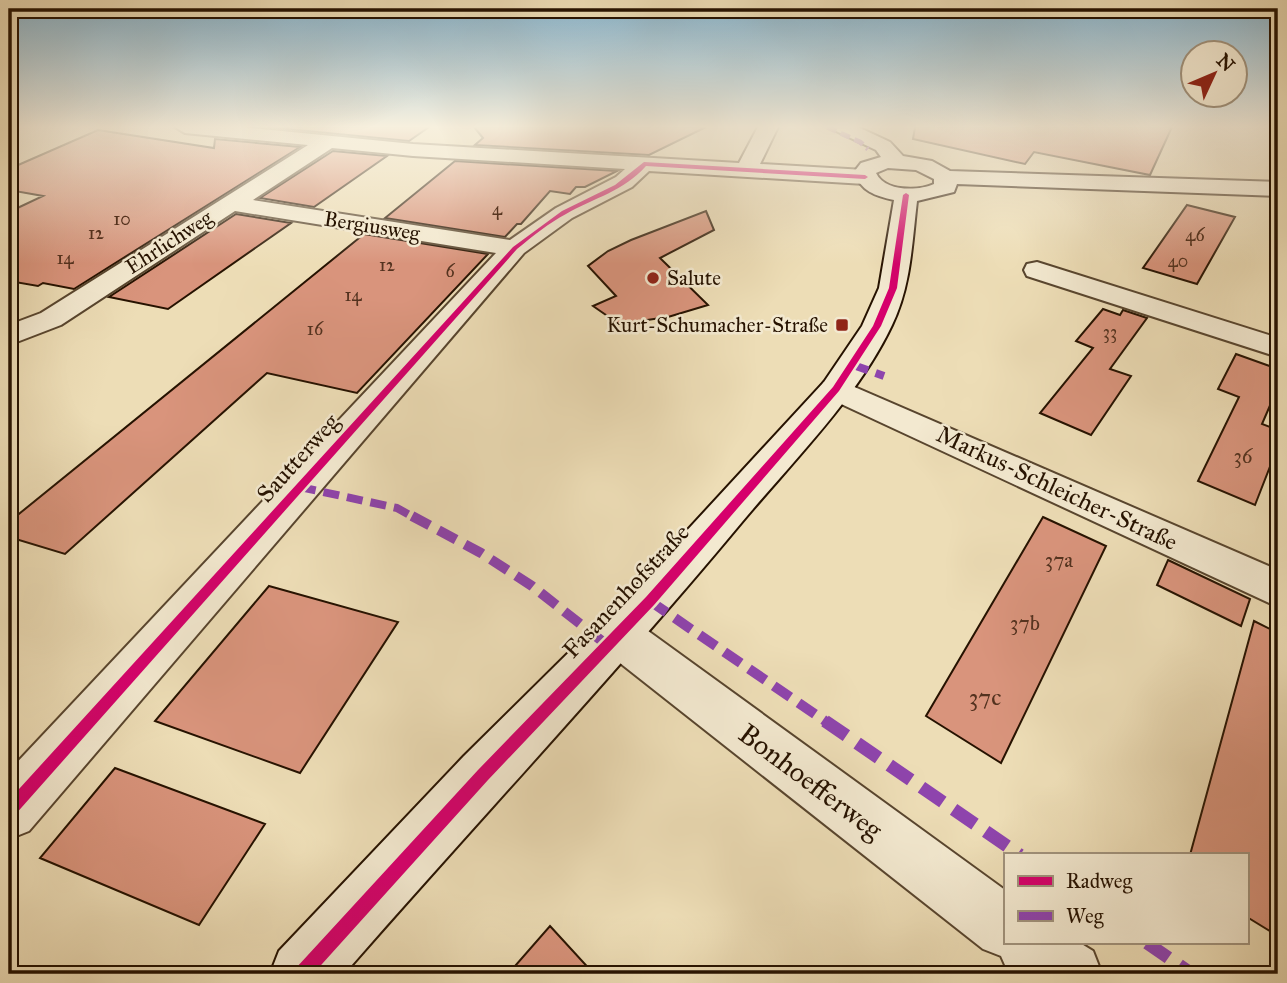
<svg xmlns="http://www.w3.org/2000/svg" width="1287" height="983" viewBox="0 0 1287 983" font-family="'IM FELL Great Primer',serif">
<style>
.building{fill:#d9947c;stroke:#261200;stroke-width:2}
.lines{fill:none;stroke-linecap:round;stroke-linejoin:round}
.street-casing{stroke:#58452e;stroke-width:4}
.secondary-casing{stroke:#261200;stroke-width:4}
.street{fill:#f3e9d0;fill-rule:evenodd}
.secondary{fill:#f3e9d0;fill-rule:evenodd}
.quiet-far3{stroke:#8e44ad;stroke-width:5;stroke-dasharray:10 5;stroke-linecap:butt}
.quiet-far2{stroke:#8e44ad;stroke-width:8;stroke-dasharray:16 8;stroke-linecap:butt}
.quiet-far1{stroke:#8e44ad;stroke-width:10;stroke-dasharray:20 10;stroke-linecap:butt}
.quiet{stroke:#8e44ad;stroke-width:13;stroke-dasharray:26 13;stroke-linecap:butt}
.cycleway-casing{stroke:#f3e9d0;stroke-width:5}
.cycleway{fill:#d6006c;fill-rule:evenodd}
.poi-dot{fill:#8f2418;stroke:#f3e9d0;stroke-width:2.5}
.labels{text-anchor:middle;stroke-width:5;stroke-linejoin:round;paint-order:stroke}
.far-number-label{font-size:18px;fill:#53321f}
.far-street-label{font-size:21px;fill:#261200;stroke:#f3e9d0}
.far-poi-label{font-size:21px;fill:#261200;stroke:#f3e9d0;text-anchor:start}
.number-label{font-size:21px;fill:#53321f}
.street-label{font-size:24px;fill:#261200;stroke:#f3e9d0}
.near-number-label{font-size:24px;fill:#53321f}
.near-street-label{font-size:28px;fill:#261200;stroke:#f3e9d0}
</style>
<rect width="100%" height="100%" fill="#edddb6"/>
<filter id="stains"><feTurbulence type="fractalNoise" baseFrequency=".00286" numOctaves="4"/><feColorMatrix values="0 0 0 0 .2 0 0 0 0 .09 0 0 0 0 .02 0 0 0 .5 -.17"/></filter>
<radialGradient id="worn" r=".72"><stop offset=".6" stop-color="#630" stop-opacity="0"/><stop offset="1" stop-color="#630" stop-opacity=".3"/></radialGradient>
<path class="building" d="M 267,127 L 429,127 L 409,141 Z
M 474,127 L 706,127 L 649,155 L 475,145 L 483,138 Z
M 915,127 L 1172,127 L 1150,175 L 1034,152 L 1025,164 L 913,139 Z
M 98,130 L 214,148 L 215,139 L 300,147 L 74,289 L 43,283 L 38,286 L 9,281 L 9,212 L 43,196 L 9,190 L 9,169 Z
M 333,151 L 387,156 L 314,207 L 260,198 Z
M 455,161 L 617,171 L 585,187 L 576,187 L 570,194 L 550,191 L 521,224 L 517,224 L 505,237 L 385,218 Z
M 1187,205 L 1235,217 L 1197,284 L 1143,268 Z
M 706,211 L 714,230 L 660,258 L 708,305 L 668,317 L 619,324 L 593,306 L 616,296 L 588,266 L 608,251 L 631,240 Z
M 236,214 L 291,223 L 168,309 L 109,297 Z
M 364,234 L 488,254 L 357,393 L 267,373 L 65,554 L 9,537 L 9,522 Z
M 1103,309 L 1120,315 L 1123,310 L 1147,318 L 1110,369 L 1131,376 L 1091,435 L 1040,413 L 1093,348 L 1076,341 Z
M 1236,354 L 1278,369 L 1278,387 L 1262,424 L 1278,430 L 1278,446 L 1255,505 L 1198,481 L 1239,397 L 1218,389 Z
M 1043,517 L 1106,546 L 1001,763 L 926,716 Z
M 1168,560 L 1250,599 L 1241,626 L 1157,585 Z
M 269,586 L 398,622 L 300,773 L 155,721 Z
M 1254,621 L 1278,633 L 1278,936 L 1247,917 L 1247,855 L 1190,855 Z
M 115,768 L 265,824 L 199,925 L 40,858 Z
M 550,926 L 594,974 L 508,974 Z"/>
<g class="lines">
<g class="street-casing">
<path id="street" d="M 175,127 L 242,127 L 413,144 L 739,163 L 758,127 L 778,127 L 760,164 L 865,170 L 873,172 L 876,177 L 873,182 L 865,184 L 649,171 L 632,187 L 572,218 L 524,253 L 29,831 L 9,839 L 9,771 L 496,253 L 235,211 L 61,325 L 9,345 L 9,325 L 41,313 L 308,145 L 185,133 ZM 332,148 L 413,156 L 625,169 L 616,177 L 556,208 L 510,240 L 253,200 Z
M 1037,262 L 1278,338 L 1278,357 L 1027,276 L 1024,270 L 1027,264 Z
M 836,379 L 1278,570 L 1278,607 L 824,396 L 819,389 L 824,382 Z
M 617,614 L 633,620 L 1005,890 L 1005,943 L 1080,943 L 1093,951 L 1102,974 L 1018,974 L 1005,965 L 1001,956 L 983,949 L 601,648 L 594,634 L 601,620 Z"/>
</g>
<g class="secondary-casing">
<path id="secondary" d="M 833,127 L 858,127 L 890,142 L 903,156 L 932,161 L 950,171 L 1278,182 L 1278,196 L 957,184 L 954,192 L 917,201 C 912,243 911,286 892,325 C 858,397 793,461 742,522 C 614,676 476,823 344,974 L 270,974 L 279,951 L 464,756 L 634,588 L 824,382 L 862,326 L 879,288 L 894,200 C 875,196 861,191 854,172 L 861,163 L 881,157 L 876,150 L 836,131 ZM 888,168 L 916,170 L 934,179 L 934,184 C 918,191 885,192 876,173 Z"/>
</g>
<use href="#street" class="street"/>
<use href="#secondary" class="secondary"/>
<path class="quiet-far3" d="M 827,127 L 860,142 L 868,149"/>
<path class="quiet-far2" d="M 853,365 L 884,376
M 300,487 L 397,508 L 415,518"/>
<path class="quiet-far1" d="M 412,516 L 481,553 L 532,586 L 607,645
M 650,601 L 828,723"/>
<path class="quiet" d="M 825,721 L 1020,855
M 1147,943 L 1192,974"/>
<g class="cycleway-casing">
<path id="cycleway" d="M 644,162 L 865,175 L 868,177 L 865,179 L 646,166 C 624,191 594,198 566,214 C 549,223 533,236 517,249 L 14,816 L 9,818 L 9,800 L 513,247 L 562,211 L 615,185 Z
M 906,193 L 909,195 L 897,288 L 881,326 L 839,391 L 654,605 L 488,780 L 313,974 L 293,974 L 296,968 L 478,770 L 646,597 L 833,387 L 873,326 L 889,288 L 903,195 Z"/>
</g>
<use href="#cycleway" class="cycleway"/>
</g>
<linearGradient id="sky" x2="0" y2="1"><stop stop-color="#88b7d2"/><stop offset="0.48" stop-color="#f7f0de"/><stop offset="1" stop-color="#f7f0de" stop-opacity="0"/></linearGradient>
<rect width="1287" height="264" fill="url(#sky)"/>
<g class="poi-dot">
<circle cx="653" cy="278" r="7"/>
<rect x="835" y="318" width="14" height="14" rx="3.5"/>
</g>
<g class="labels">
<g class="far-number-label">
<text x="497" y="215">4</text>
<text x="122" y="225">10</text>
<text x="96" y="239">12</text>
<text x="1195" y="241">46</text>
<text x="65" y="264">14</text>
<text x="1178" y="267">40</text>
<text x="387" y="271">12</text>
<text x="450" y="277">6</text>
<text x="353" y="301">14</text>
<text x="315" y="335">16</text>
<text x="1110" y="338">33</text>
</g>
<g class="far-street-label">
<text transform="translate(372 226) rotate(9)" y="7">Bergiusweg</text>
<text transform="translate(169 242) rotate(-33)" y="7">Ehrlichweg</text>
</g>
<g class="far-poi-label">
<text x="667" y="285">Salute</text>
<text x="828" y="332" text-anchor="end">Kurt-Schumacher-Straße</text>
</g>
<g class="number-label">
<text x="1243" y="463">36</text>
<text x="1059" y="567">37a</text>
<text x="1025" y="630">37b</text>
</g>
<g class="street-label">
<text transform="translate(298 458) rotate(-48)" y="8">Sautterweg</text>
<text transform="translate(1057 488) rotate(25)" y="8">Markus-Schleicher-Straße</text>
<text transform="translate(626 591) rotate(-47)" y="8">Fasanenhofstraße</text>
</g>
<g class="near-number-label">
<text x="985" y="705">37c</text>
</g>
<g class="near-street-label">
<text transform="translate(811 781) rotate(37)" y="10">Bonhoefferweg</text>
</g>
</g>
<rect width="1287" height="983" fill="none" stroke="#edddb6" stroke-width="35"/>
<rect x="10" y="10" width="1266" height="962" fill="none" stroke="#261200" stroke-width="3.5"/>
<rect x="18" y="18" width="1252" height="948" fill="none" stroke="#261200" stroke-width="2"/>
<rect x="1004" y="853" width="245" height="91" fill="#f3e9d0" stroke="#a1937d" stroke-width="2"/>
<rect x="1018" y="876" width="35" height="10" fill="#d6006c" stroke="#a1937d" stroke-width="2"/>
<text x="1066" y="888" font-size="21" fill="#261200">Radweg</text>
<rect x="1018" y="911" width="35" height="10" fill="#8e44ad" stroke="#a1937d" stroke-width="2"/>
<text x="1066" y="923" font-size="21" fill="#261200">Weg</text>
<g transform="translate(1214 74) rotate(46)"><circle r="33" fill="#f3e9d0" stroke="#a1937d" stroke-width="2"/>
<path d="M0-5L12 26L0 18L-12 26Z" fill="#8f2418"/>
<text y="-10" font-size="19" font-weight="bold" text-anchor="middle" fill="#261200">N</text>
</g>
<rect width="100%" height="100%" filter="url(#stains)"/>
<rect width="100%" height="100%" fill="url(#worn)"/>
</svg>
